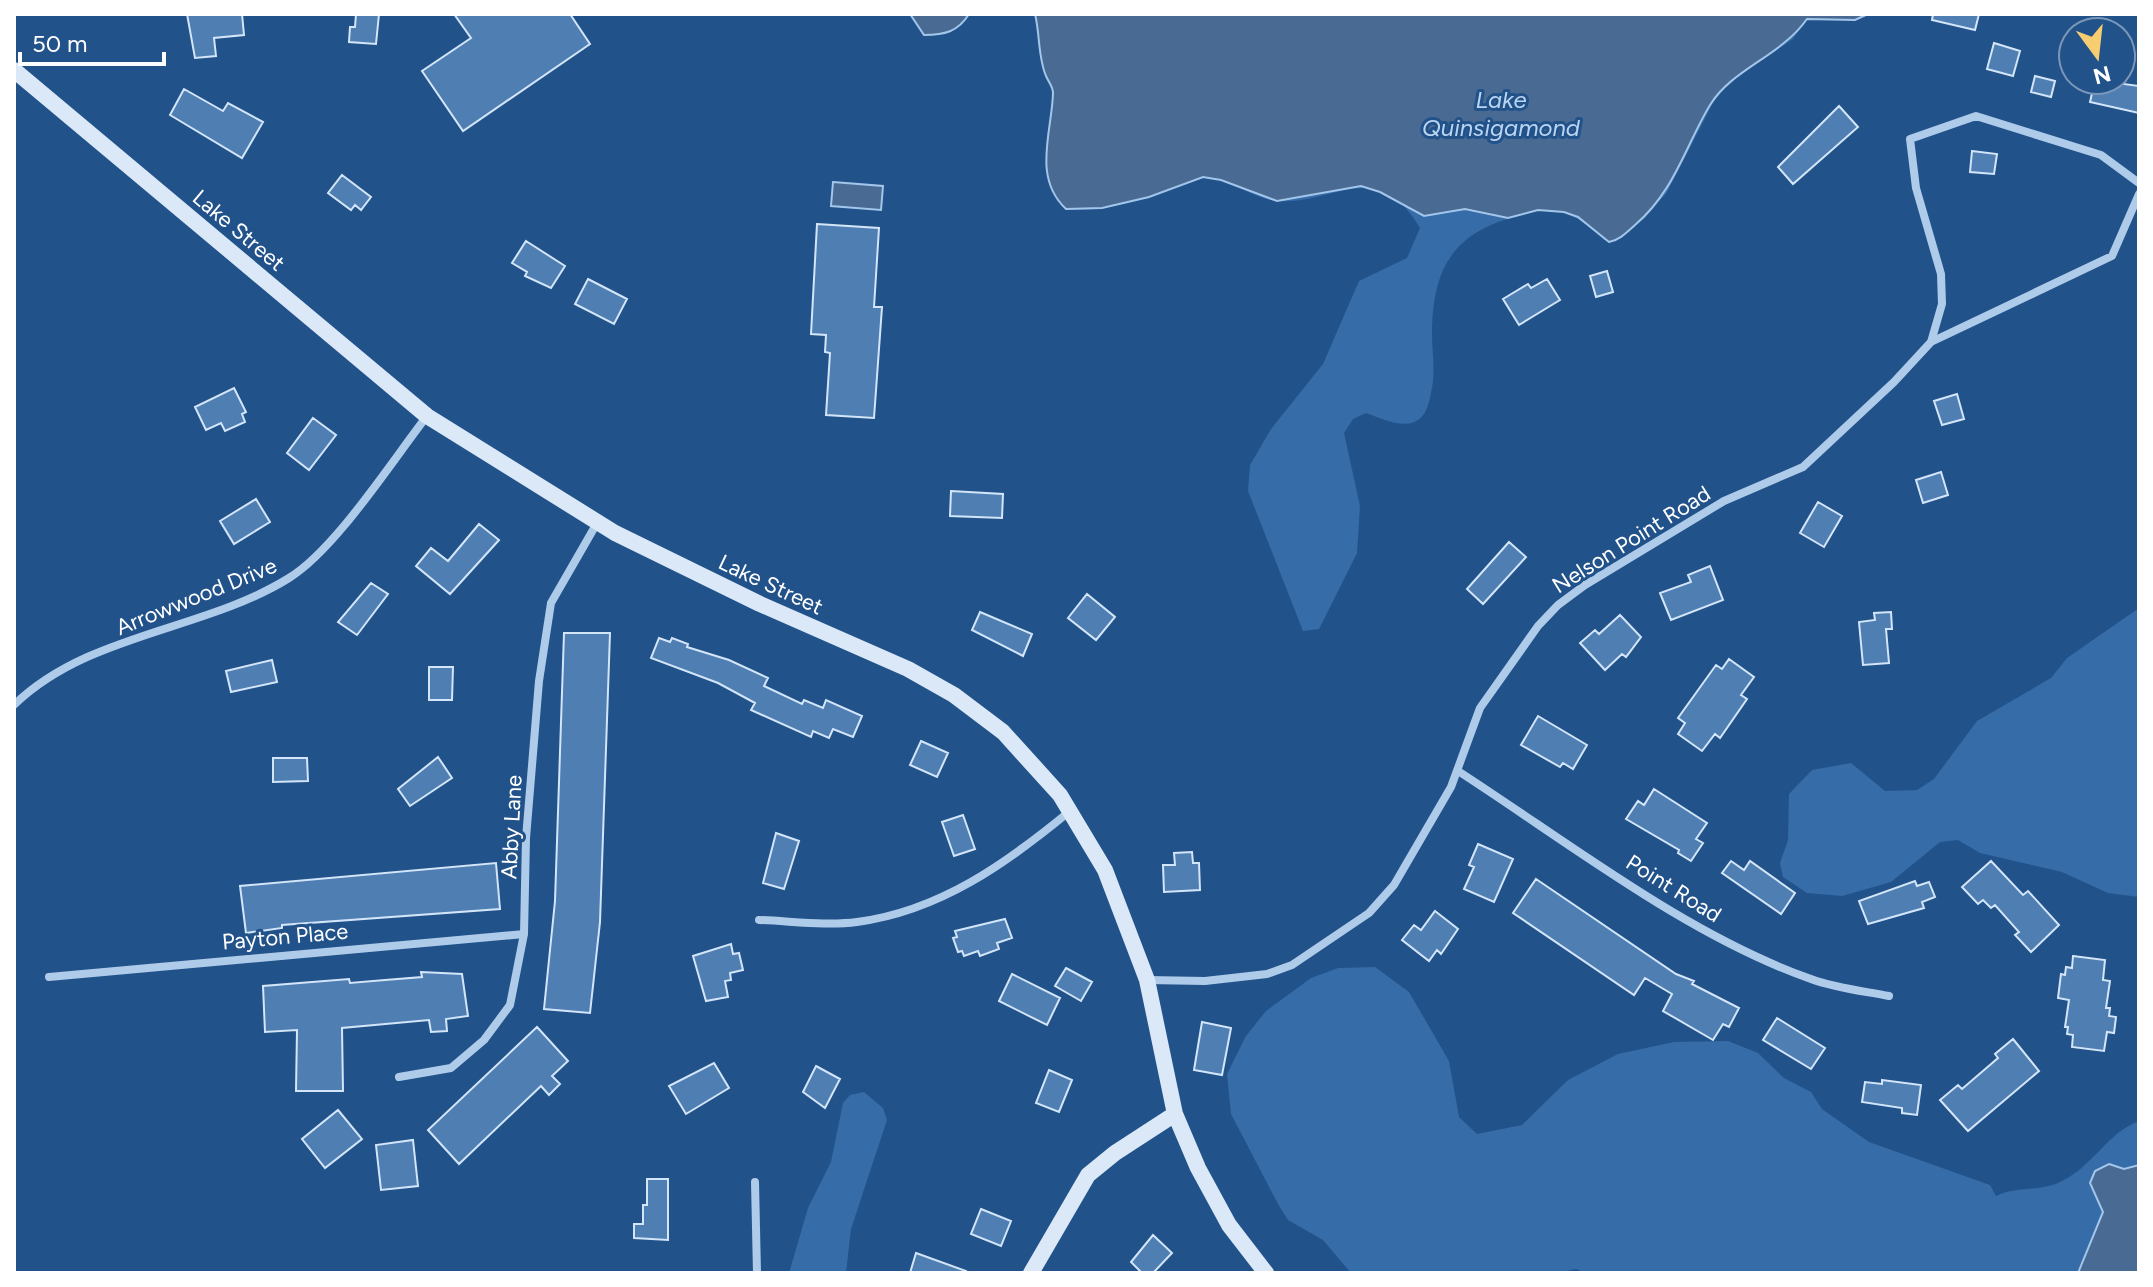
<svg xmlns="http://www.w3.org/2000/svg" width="2153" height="1287" viewBox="0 0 2153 1287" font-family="Figtree,sans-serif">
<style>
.green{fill:#366ca7}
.water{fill:#496a92;stroke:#a3c6eb;stroke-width:2}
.building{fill:#4f7eb3;stroke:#d3e5f8;stroke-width:2}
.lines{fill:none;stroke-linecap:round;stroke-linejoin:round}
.minor{stroke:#afcbea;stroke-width:8}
.secondary{stroke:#dae8f8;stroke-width:16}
.labels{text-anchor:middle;stroke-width:6;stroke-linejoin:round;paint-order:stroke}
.street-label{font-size:22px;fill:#fff;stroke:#22528a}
.water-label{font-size:24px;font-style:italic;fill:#bbd5f1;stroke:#22528a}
</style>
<rect width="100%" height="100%" fill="#22528a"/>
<path class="green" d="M 1035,14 L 1868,14 L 1855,20 L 1807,19 L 1793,39 L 1729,82 L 1717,95 L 1666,194 L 1617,240 L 1604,240 C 1573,212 1558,204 1517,216 C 1453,233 1433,268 1432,332 C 1432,354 1436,371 1431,393 C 1429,402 1427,414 1418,420 C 1403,430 1381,418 1366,413 L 1353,419 L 1344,433 L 1360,506 L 1357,553 L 1319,629 L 1303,631 L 1248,491 L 1250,465 L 1271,429 L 1323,364 L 1359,281 L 1407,258 L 1420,228 C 1377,155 1334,205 1278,201 C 1251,199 1229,176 1202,177 C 1184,178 1167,190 1150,196 C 1124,205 1093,212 1066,209 C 1031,177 1052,132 1053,93 C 1053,87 1049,83 1046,76 C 1038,58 1040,34 1035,14 Z
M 2139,608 L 2139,897 L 2108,893 L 2062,872 L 1980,853 L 1958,840 L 1940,842 L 1891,882 L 1842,896 L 1807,893 L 1783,877 L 1780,863 L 1788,840 L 1789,794 L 1812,770 L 1851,763 L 1885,791 L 1917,790 L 1934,779 L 1977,721 L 2051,678 L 2067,658 Z
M 1375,967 L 1409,992 L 1449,1061 L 1459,1117 L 1477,1134 L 1522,1125 L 1568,1080 L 1618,1054 L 1674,1042 L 1728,1041 L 1758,1053 L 1784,1078 L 1811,1092 L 1822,1109 L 1869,1142 L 1990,1185 L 1996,1196 C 2016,1186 2042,1192 2062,1181 C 2093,1166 2107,1133 2139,1121 L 2139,1165 L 2090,1183 L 2103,1212 L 2078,1273 L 1586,1273 L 1576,1269 L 1556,1273 L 1351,1273 L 1323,1240 L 1288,1220 L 1278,1204 L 1231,1114 L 1227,1074 L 1246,1036 L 1266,1011 L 1311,978 L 1338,968 Z
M 864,1092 L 883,1108 L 887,1120 L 851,1229 L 846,1273 L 789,1273 L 808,1208 L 831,1162 L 843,1103 L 850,1095 Z"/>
<path class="water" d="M 910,14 L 969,14 C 958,32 944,35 924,35 Z
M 1035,14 L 1868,14 L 1855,20 L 1807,19 C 1780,57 1733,68 1710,105 C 1685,147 1674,192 1635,225 C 1627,232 1620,240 1609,242 L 1578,217 L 1564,212 L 1538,210 L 1508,218 L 1465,209 L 1424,216 L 1380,192 L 1361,186 L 1277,201 L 1221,180 L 1203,177 L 1149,197 L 1102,208 L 1066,209 C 1032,177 1052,132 1053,93 C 1053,87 1049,83 1046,76 C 1038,58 1040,34 1035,14 Z
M 833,182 L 883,186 L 881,210 L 831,206 Z
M 2109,1164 L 2124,1169 L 2139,1165 L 2139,1273 L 2078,1273 L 2103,1212 L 2090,1183 L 2095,1171 Z"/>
<path class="building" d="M 187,14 L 242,14 L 244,35 L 214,38 L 216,56 L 195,58 Z
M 356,14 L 379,14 L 376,44 L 349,42 L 350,27 L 355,27 Z
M 454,14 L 570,14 L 590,44 L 463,131 L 422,71 L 471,38 Z
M 1933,14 L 1979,14 L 1975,30 L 1932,20 Z
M 1994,43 L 2020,51 L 2013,76 L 1987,69 Z
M 2035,76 L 2055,81 L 2051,97 L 2031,92 Z
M 2095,80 L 2139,86 L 2139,113 L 2090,102 Z
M 184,89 L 223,111 L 228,103 L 263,122 L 242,158 L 170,115 Z
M 1839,106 L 1858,127 L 1793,184 L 1778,167 Z
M 1972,151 L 1997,154 L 1994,174 L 1970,172 Z
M 342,175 L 371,197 L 361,210 L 355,205 L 351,210 L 328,193 Z
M 817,224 L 879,228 L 874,307 L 882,307 L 874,418 L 826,415 L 830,353 L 825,352 L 826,335 L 811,334 Z
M 526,241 L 565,266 L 551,288 L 525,276 L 527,272 L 512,263 Z
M 1607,271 L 1613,292 L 1596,297 L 1590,276 Z
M 588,279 L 627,299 L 614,324 L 575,304 Z
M 1547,279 L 1560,300 L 1519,325 L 1503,299 L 1528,284 L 1531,288 Z
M 234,388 L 246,412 L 242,414 L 245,422 L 225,431 L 221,423 L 206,430 L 195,407 Z
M 1957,394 L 1964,419 L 1942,425 L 1934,401 Z
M 313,418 L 336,435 L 309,470 L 287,453 Z
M 1941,472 L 1948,495 L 1923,503 L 1916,480 Z
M 951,491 L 1003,494 L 1002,518 L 950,516 Z
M 256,499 L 270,522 L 234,544 L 220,521 Z
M 1818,502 L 1842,516 L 1824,547 L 1800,533 Z
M 479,524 L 499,540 L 450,594 L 416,566 L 431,548 L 448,561 Z
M 1509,542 L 1526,557 L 1483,604 L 1467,589 Z
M 1710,566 L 1723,600 L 1671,620 L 1660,593 L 1691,582 L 1688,575 Z
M 371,583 L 388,594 L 357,635 L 338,622 Z
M 1087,594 L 1115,617 L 1096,640 L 1068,618 Z
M 980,612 L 1032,634 L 1023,656 L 972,630 Z
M 1891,612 L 1892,629 L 1886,629 L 1889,663 L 1863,665 L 1859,622 L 1875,620 L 1874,613 Z
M 1620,615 L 1641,637 L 1626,657 L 1622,654 L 1605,670 L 1580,643 L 1595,630 L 1599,634 Z
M 564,633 L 610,633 L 600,922 L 590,1013 L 544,1009 L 555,901 Z
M 659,638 L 670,642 L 672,638 L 688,644 L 687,647 L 729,660 L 768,678 L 764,686 L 802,704 L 804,700 L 823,708 L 826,700 L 862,716 L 853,737 L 833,729 L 829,738 L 813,731 L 811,737 L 751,710 L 755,703 L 718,683 L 651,658 Z
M 1729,659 L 1754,677 L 1741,695 L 1747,699 L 1720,738 L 1715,734 L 1702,751 L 1678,734 L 1685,723 L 1678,718 L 1716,665 L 1722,669 Z
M 272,660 L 277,682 L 231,692 L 226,671 Z
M 429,667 L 453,667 L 452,700 L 429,700 Z
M 1538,716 L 1587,745 L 1573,769 L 1563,763 L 1560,767 L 1521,745 Z
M 921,741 L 948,753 L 937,777 L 910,765 Z
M 438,757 L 452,778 L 410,806 L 398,789 Z
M 273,758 L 307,758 L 308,781 L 273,782 Z
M 1654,789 L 1707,823 L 1696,839 L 1703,843 L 1691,861 L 1678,853 L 1679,850 L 1626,819 L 1638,801 L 1644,805 Z
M 963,815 L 975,849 L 954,856 L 942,822 Z
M 776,833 L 799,841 L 784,889 L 763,883 Z
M 1478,844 L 1513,859 L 1494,902 L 1464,889 L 1474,867 L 1469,865 Z
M 1192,852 L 1193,863 L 1199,863 L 1200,890 L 1164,892 L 1163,865 L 1175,865 L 1174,853 Z
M 1731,861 L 1744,870 L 1750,861 L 1795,893 L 1781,914 L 1722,873 Z
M 1991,861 L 2023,895 L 2028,891 L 2059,925 L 2031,952 L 2015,935 L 2019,932 L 1995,905 L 1991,908 L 1983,900 L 1978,904 L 1962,887 Z
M 496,863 L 500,909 L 282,925 L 282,928 L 246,933 L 240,886 Z
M 1536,879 L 1676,974 L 1694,981 L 1692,984 L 1739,1008 L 1729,1027 L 1723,1024 L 1713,1040 L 1663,1011 L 1672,994 L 1645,978 L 1634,995 L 1513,913 Z
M 1915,881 L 1917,886 L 1929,882 L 1935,897 L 1922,902 L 1924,908 L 1868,924 L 1859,901 Z
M 1435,911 L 1458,929 L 1441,954 L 1437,950 L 1429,961 L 1402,940 L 1414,925 L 1421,930 Z
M 1005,919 L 1012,938 L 997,943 L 999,949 L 980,956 L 978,951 L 964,956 L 962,951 L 958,952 L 953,938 L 957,937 L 955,931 Z
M 731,944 L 733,954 L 739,953 L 743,970 L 730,973 L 731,980 L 725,981 L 728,997 L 706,1001 L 693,956 Z
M 2073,956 L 2105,960 L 2103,980 L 2110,981 L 2106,1008 L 2110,1008 L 2109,1016 L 2116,1017 L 2114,1033 L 2107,1032 L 2104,1051 L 2072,1047 L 2073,1035 L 2067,1034 L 2068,1027 L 2065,1027 L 2069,1000 L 2058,998 L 2061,974 L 2065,975 L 2066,967 L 2072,968 Z
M 1066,968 L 1092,982 L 1081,1001 L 1055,986 Z
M 421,972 L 462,974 L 468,1016 L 446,1019 L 447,1031 L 431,1032 L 429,1020 L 342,1028 L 343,1091 L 296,1091 L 297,1030 L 265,1032 L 263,986 L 349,979 L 350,983 L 385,980 L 422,977 Z
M 1012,974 L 1060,998 L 1047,1025 L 999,1001 Z
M 1777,1018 L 1825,1048 L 1811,1069 L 1763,1040 Z
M 1202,1022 L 1231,1028 L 1222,1075 L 1194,1070 Z
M 537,1027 L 568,1061 L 552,1076 L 560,1084 L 549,1095 L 541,1086 L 459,1164 L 428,1130 Z
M 2013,1039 L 2039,1071 L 1968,1131 L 1940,1100 L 1958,1085 L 1962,1089 L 1998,1058 L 1995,1054 Z
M 714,1063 L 729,1088 L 686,1114 L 669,1086 Z
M 816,1066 L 840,1079 L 825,1108 L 803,1092 Z
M 1049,1070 L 1072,1080 L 1059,1112 L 1036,1103 Z
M 1882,1080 L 1921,1085 L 1917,1115 L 1902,1113 L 1902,1108 L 1862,1102 L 1865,1082 L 1882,1084 Z
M 338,1110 L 362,1139 L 325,1168 L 302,1139 Z
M 413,1140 L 418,1186 L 381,1190 L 376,1145 Z
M 647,1179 L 668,1179 L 668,1240 L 634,1238 L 634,1224 L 643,1224 L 643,1205 L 647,1205 Z
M 981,1209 L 1011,1221 L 1001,1246 L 971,1234 Z
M 1153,1235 L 1172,1253 L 1153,1273 L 1142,1273 L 1131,1262 Z
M 916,1253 L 966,1271 L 965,1273 L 910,1273 Z"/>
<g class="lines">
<path class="minor" d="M 2139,183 L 2101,155 L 1976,116 L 1910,139 L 1916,188 L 1941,274 L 1942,304 L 1931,342 L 2112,256 L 2139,194
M 14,705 C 88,633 204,631 289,578 C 335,550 392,461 427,416
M 1458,771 C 1568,842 1688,936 1811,979 C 1835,988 1863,991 1889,996
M 759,920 C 791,921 826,926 857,922 C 940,911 1007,863 1070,811
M 49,977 L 524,934
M 1147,980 L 1205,981 L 1267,974 L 1292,965 L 1369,913 L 1394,885 L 1451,787 L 1480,708 L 1538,626 L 1558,605 L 1585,585 L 1724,501 L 1803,467 L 1894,382 L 1931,342
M 399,1077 L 451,1068 L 484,1040 L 510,1005 L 524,934 L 526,838 L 539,681 L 551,603 L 597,523
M 755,1182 L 757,1273"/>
<path class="secondary" d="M 14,70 L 427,416 L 615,533 L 760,604 L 908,669 L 954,695 L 1003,732 L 1060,795 L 1105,870 L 1147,980 L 1175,1114 L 1198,1168 L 1229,1225 L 1266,1273
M 1031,1273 L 1088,1175 L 1115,1153 L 1175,1114"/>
</g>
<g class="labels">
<g class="street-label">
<text transform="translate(239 230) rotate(40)" y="8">Lake Street</text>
<text transform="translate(1631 539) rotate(-32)" y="8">Nelson Point Road</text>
<text transform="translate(771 584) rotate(25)" y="8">Lake Street</text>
<text transform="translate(196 596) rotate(-22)" y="8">Arrowwood Drive</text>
<text transform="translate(511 827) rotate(-87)" y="8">Abby Lane</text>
<text transform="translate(1674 888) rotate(32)" y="8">Point Road</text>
<text transform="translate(285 936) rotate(-5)" y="8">Payton Place</text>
</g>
<g class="water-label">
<text x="1501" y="108">Lake<tspan x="1501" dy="28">Quinsigamond</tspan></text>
</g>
</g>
<rect width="2153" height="1287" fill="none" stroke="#ffffff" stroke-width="32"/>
<g transform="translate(2097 56) rotate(165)"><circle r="38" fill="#22528a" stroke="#7a97b9" stroke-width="2"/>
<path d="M0-6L14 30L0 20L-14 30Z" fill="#f6cd71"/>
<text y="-12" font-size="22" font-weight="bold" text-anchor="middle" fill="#ffffff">N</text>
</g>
<path d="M20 52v12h144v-12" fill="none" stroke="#ffffff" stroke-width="4"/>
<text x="32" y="52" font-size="24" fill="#ffffff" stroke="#22528a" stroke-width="6" paint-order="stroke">50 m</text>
</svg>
